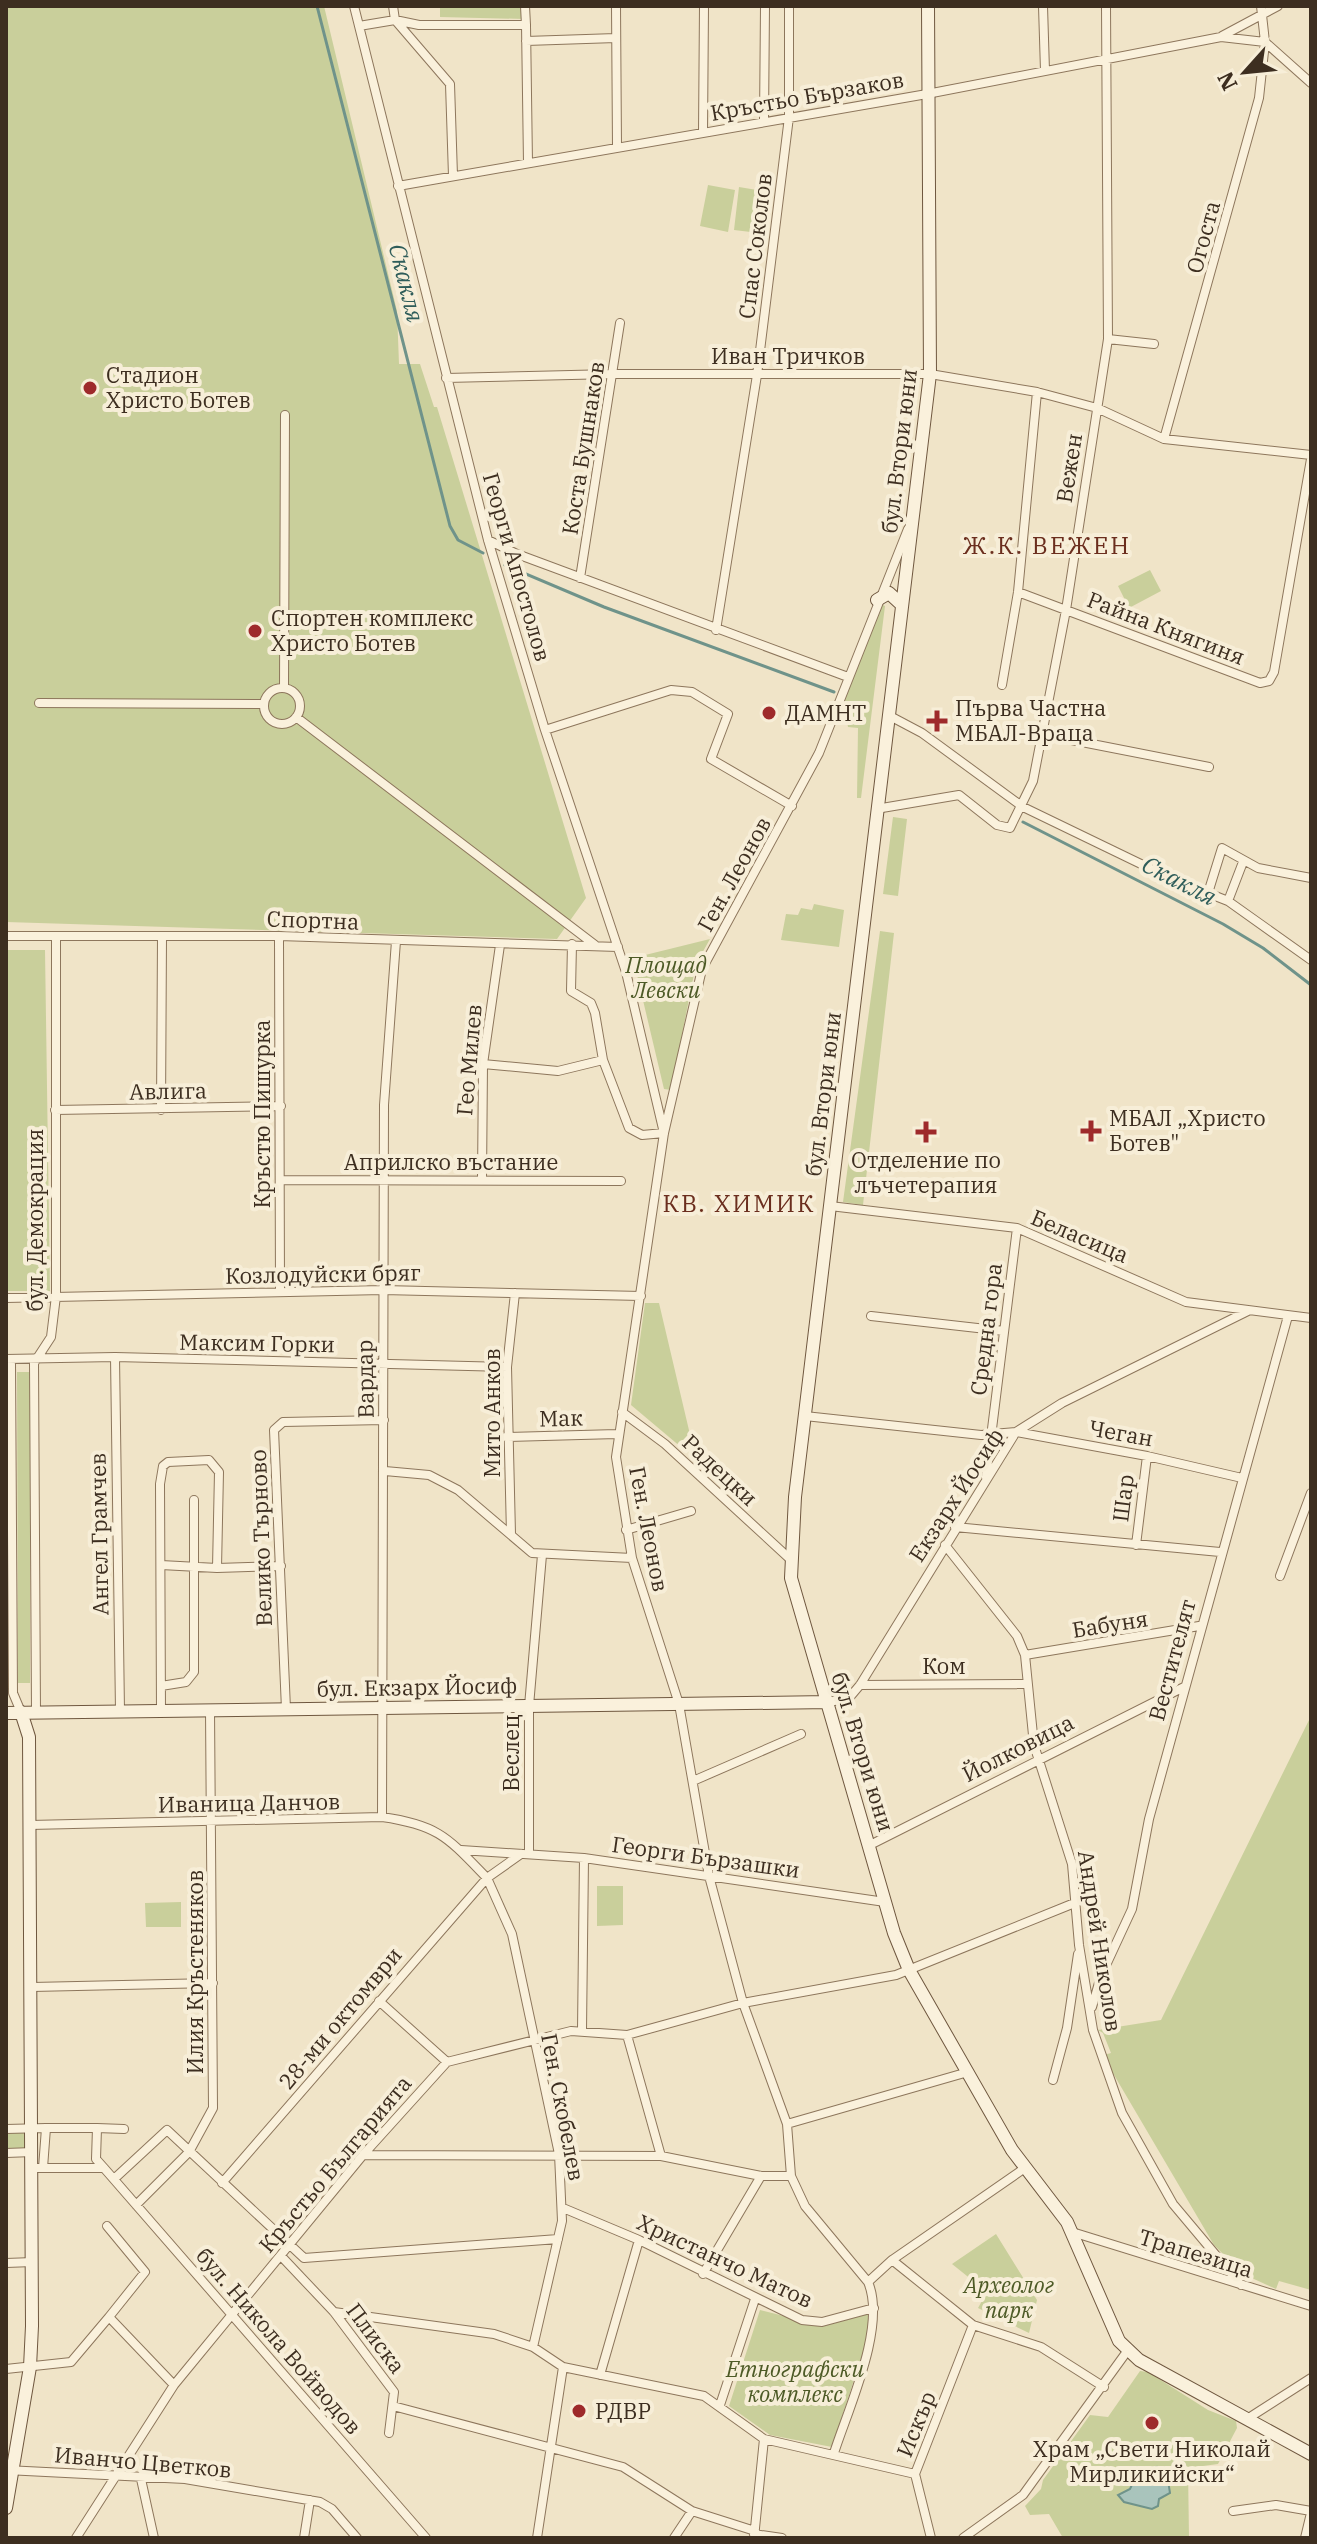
<svg xmlns="http://www.w3.org/2000/svg" width="1317" height="2544" viewBox="0 0 1317 2544" font-family="'IBM Plex Serif',serif">
<style>
.green{fill:#c9cf9b}
.water{fill:#a9c4bc;stroke:#6f938a;stroke-width:2}
.lines{fill:none;stroke-linecap:round;stroke-linejoin:round}
.stream{stroke:#6f938a;stroke-width:3}
.street-casing{stroke:#8d765c;stroke-width:10}
.secondary-casing{stroke:#6f573f;stroke-width:14}
.street{stroke:#faf1dc;stroke-width:8}
.secondary{stroke:#faf1dc;stroke-width:12}
.poi-dot{fill:#9e2a2b;stroke:#f7eed8;stroke-width:3}
.labels{text-anchor:middle;stroke-width:8;stroke-linejoin:round;paint-order:stroke}
.street-label{font-size:22px;fill:#3d2e20;stroke:#f7eed8}
.poi-label{font-size:22px;fill:#3d2e20;stroke:#f7eed8;text-anchor:start}
.park-label{font-size:22px;font-style:italic;fill:#4d5a26;stroke:#f7eed8}
.water-label{font-size:24px;font-style:italic;fill:#2f5d5a;stroke:#f7eed8}
.neighbourhood-label{font-size:24px;letter-spacing:2px;fill:#6b2e1e;stroke:#f7eed8}
</style>
<rect width="100%" height="100%" fill="#f0e4c8"/>
<path class="green" d="M 6,6 L 324,6 L 397,311 L 399,364 L 420,364 L 434,407 L 437,407 L 586,898 L 557,939 L 6,922 Z
M 440,6 L 523,6 L 524,19 L 440,17 Z
M 708,185 L 735,190 L 728,232 L 700,226 Z
M 739,187 L 763,191 L 759,233 L 734,230 Z
M 1150,570 L 1161,591 L 1129,608 L 1118,586 Z
M 881,604 L 885,606 L 861,798 L 857,798 L 858,728 L 848,727 L 843,699 Z
M 893,817 L 907,819 L 898,896 L 883,894 Z
M 814,904 L 844,910 L 839,947 L 781,940 L 786,914 L 798,915 L 801,908 L 812,910 Z
M 880,931 L 894,933 L 863,1205 L 843,1202 Z
M 710,939 L 696,964 L 671,1090 L 664,1089 L 633,958 Z
M 6,950 L 45,950 L 50,1291 L 6,1291 Z
M 645,1303 L 659,1303 L 692,1443 L 688,1453 L 631,1405 Z
M 17,1372 L 30,1372 L 30,1683 L 18,1683 Z
M 1311,1716 L 1311,2290 L 1279,2281 L 1276,2289 L 1243,2274 L 1214,2245 L 1107,2063 L 1104,2055 L 1111,2053 L 1103,2033 L 1098,2030 L 1161,2020 Z
M 597,1886 L 623,1886 L 623,1925 L 597,1926 Z
M 181,1902 L 181,1927 L 146,1927 L 145,1903 Z
M 33,2129 L 33,2152 L 6,2153 L 6,2130 Z
M 996,2234 L 1037,2300 L 1029,2333 L 978,2308 L 987,2292 L 952,2264 Z
M 760,2310 L 824,2326 L 868,2314 L 873,2322 L 832,2447 L 770,2435 L 729,2406 Z
M 1140,2371 L 1148,2372 L 1208,2410 L 1236,2421 L 1237,2428 L 1218,2464 L 1188,2468 L 1189,2538 L 1063,2538 L 1049,2514 L 1030,2515 L 1025,2506 L 1041,2489 L 1043,2480 L 1090,2415 L 1108,2417 Z"/>
<path class="water" d="M 1157,2467 L 1167,2474 L 1170,2493 L 1159,2499 L 1158,2506 L 1152,2509 L 1124,2502 L 1118,2495 L 1130,2489 L 1136,2476 Z"/>
<g class="lines">
<path class="stream" d="M 317,6 L 450,526 L 458,540 L 483,553
M 505,565 L 604,607 L 834,692
M 1023,822 L 1223,924 L 1263,948 L 1311,985"/>
<g class="street-casing">
<path id="street" d="M 354,6 L 488,540 L 545,730 L 626,972 L 664,1133 L 642,1135 L 629,1128 L 603,1060 L 595,1013 L 591,1003 L 571,991 L 572,944
M 525,6 L 526,25
M 616,6 L 617,147
M 1043,6 L 1045,71
M 359,26 L 395,20 L 393,6
M 1222,36 L 1278,6
M 526,41 L 616,38
M 1265,42 L 1311,83
M 764,120 L 765,6
M 703,132 L 704,6
M 453,176 L 450,84 L 395,20 L 419,25 L 526,25 L 528,163
M 398,186 L 927,94 L 1221,37 L 1265,42
M 1108,339 L 1154,344
M 446,378 L 613,374 L 930,374 L 1037,392 L 1097,408 L 1164,439 L 1311,455
M 1164,439 L 1259,98 L 1265,42 L 1261,6
M 488,540 L 517,554 L 848,677
M 580,578 L 620,323
M 1018,592 L 1260,683 L 1269,681 L 1274,672 L 1311,459
M 716,630 L 757,375 L 789,117 L 789,6
M 1002,685 L 1018,592 L 1037,392
M 284,688 L 285,415
M264 706a18 18 0 1 1 36 0a18 18 0 1 1-36 0Z
M 39,703 L 264,704
M 888,715 L 922,733 L 1023,807 L 1172,879 L 1228,901 L 1311,960
M 296,717 L 595,945
M 545,730 L 671,690 L 692,692 L 728,714 L 711,759 L 792,806
M 1041,734 L 1209,767
M 876,809 L 959,795 L 997,825 L 1010,828 L 1033,781 L 1066,610 L 1108,339 L 1106,6
M 1208,893 L 1222,848 L 1258,868 L 1311,878
M 1228,901 L 1243,862
M 6,936 L 279,936 L 618,947
M 279,936 L 280,1292
M 483,1064 L 558,1071 L 603,1060
M 55,1110 L 281,1106
M 161,1110 L 162,937
M 482,1179 L 483,1064 L 500,945
M 280,1180 L 621,1181
M 830,1206 L 1017,1228 L 1186,1302 L 1311,1318
M 6,1298 L 383,1290 L 641,1296
M 871,1316 L 1004,1331
M 115,1357 L 120,1711
M 6,1359 L 115,1357 L 507,1367
M 6,1361 L 11,1364 L 13,1693 L 21,1712
M 622,1412 L 665,1444 L 790,1559
M 805,1416 L 981,1435 L 1016,1432 L 1147,1456 L 1242,1478
M 506,1437 L 617,1434
M 385,1471 L 429,1475 L 458,1490 L 532,1553 L 632,1558
M 986,1477 L 1017,1228
M 955,1527 L 1220,1552
M 626,1530 L 691,1511
M 511,1534 L 507,1367 L 515,1293
M 945,1545 L 1017,1636 L 1025,1655 L 1034,1745 L 1072,1864 L 1079,1945 L 1093,2030 L 1122,2113 L 1173,2204 L 1241,2285
M 1136,1545 L 1147,1456
M 217,1568 L 281,1566
M 1280,1576 L 1311,1493
M 1025,1655 L 1199,1626
M 860,1685 L 1027,1684
M 161,1686 L 186,1682 L 194,1672 L 194,1500
M 829,1702 L 849,1698 L 860,1685 L 1016,1432 L 1062,1403 L 1248,1311
M 286,1709 L 274,1430 L 283,1422 L 384,1420
M 161,1710 L 160,1484 L 163,1466 L 168,1462 L 209,1460 L 219,1472 L 217,1568 L 161,1565
M 36,1712 L 34,1363 L 51,1337 L 56,1296 L 56,937
M 693,1781 L 801,1734
M 382,1817 L 384,1105 L 396,941
M 30,1825 L 382,1817 C 439,1825 448,1838 487,1878 L 521,1854
M 870,1845 L 1184,1687
M 461,1850 L 584,1858 L 885,1902
M 529,1854 L 529,1706 L 542,1555
M 32,1987 L 213,1983
M 379,2001 L 447,2062
M 1092,2007 L 1101,1976 L 1132,1909 L 1149,1819 L 1288,1316
M 582,2030 L 584,1858
M 627,2035 L 661,2156
M 1053,2080 L 1067,2028 L 1078,1954
M 787,2124 L 968,2072
M 97,2128 L 124,2129
M 6,2129 L 46,2128
M 6,2153 L 33,2152
M 363,2155 L 661,2156 L 761,2176 L 791,2176
M 33,2168 L 104,2168 L 96,2159 L 97,2128 L 46,2128 L 43,2168
M 104,2168 L 426,2538
M 114,2179 L 167,2130 L 304,2258 L 558,2239
M 222,2183 L 487,1878 L 512,1934 L 559,2154 L 562,2221 L 533,2347
M 136,2205 L 189,2152 L 213,2108 L 210,1710
M 563,2208 L 639,2240 L 802,2320 L 822,2322 L 874,2308
M 107,2226 L 145,2272 L 109,2317 L 174,2385
M 1072,2232 L 1311,2306
M 281,2256 L 334,2312 L 394,2392 L 389,2433
M 892,2260 L 973,2325 L 1041,2347 L 1104,2387
M 6,2263 L 33,2262
M 703,2274 L 761,2176
M 868,2282 L 892,2260 L 1025,2168
M 334,2312 L 494,2334 L 533,2347 L 563,2367 L 704,2396 L 764,2439 L 915,2474
M 6,2369 L 71,2362 L 109,2317
M 600,2375 L 639,2240
M 720,2405 L 755,2299
M 393,2406 L 623,2467 L 692,2511 L 755,2531
M 1247,2419 L 1311,2378
M 834,2453 C 848,2409 887,2326 868,2282 L 805,2206 L 791,2176 L 787,2124 L 743,2003 L 709,1876 L 679,1704 L 632,1558 L 616,1457 L 664,1133 L 702,969 L 819,753 L 908,529
M 6,2470 L 185,2479 L 320,2502 L 332,2509 L 357,2538
M 141,2479 L 154,2538
M 1233,2511 L 1276,2505 L 1311,2511
M 754,2534 L 782,2538
M 76,2538 L 174,2385 L 363,2155 L 447,2062 L 571,2031 L 627,2035 L 743,2003 L 896,1975 L 1077,1902
M 304,2538 L 310,2500
M 537,2538 L 563,2367
M 674,2538 L 692,2511
M 754,2538 L 764,2439
M 931,2538 L 915,2474 L 973,2325
M 963,2538 L 1023,2495 L 1128,2350
M 1305,2538 L 1311,2513"/>
</g>
<g class="secondary-casing">
<path id="secondary" d="M 928,6 L 930,374 L 795,1497 L 791,1578 L 894,1933 L 909,1970 L 1012,2150 L 1067,2222 L 1119,2341 L 1139,2360 L 1311,2454
M 877,600 L 889,593 L 901,604
M 6,1713 L 829,1702
M 6,2508 L 30,2367 L 32,2326 L 29,1737 L 21,1712"/>
</g>
<use href="#street" class="street"/>
<use href="#secondary" class="secondary"/>
</g>
<g class="poi-dot">
<circle cx="90" cy="388" r="8"/>
<circle cx="255" cy="631" r="8"/>
<circle cx="769" cy="713" r="8"/>
<path d="M933 709h8v8h8v8h-8v8h-8v-8h-8v-8h8z"/>
<path d="M1087 1119h8v8h8v8h-8v8h-8v-8h-8v-8h8z"/>
<path d="M922 1120h8v8h8v8h-8v8h-8v-8h-8v-8h8z"/>
<circle cx="579" cy="2411" r="8"/>
<circle cx="1152" cy="2423" r="8"/>
</g>
<g class="labels">
<g class="street-label">
<text transform="translate(807 96) rotate(-10)" y="8">Кръстьо Бързаков</text>
<text transform="translate(1203 237) rotate(-75)" y="8">Огоста</text>
<text transform="translate(755 246) rotate(-83)" y="8">Спас Соколов</text>
<text x="788" y="364">Иван Тричков</text>
<text transform="translate(583 448) rotate(-81)" y="8">Коста Бушнаков</text>
<text transform="translate(899 451) rotate(-83)" y="8">бул. Втори юни</text>
<text transform="translate(1069 468) rotate(-81)" y="8">Вежен</text>
<text transform="translate(517 567) rotate(74)" y="8">Георги Апостолов</text>
<text transform="translate(1166 628) rotate(21)" y="8">Райна Княгиня</text>
<text transform="translate(734 874) rotate(-61)" y="8">Ген. Леонов</text>
<text transform="translate(313 920) rotate(2)" y="8">Спортна</text>
<text transform="translate(469 1060) rotate(-85)" y="8">Гео Милев</text>
<text transform="translate(168 1091) rotate(-1)" y="8">Авлига</text>
<text transform="translate(823 1094) rotate(-83)" y="8">бул. Втори юни</text>
<text transform="translate(262 1114) rotate(-90)" y="8">Кръстю Пишурка</text>
<text x="451" y="1170">Априлско въстание</text>
<text transform="translate(35 1220) rotate(-90)" y="8">бул. Демокрация</text>
<text transform="translate(1080 1236) rotate(23)" y="8">Беласица</text>
<text transform="translate(323 1274) rotate(-1)" y="8">Козлодуйски бряг</text>
<text transform="translate(986 1329) rotate(-83)" y="8">Средна гора</text>
<text transform="translate(257 1343) rotate(1)" y="8">Максим Горки</text>
<text transform="translate(365 1379) rotate(-91)" y="8">Вардар</text>
<text transform="translate(492 1413) rotate(-90)" y="8">Мито Анков</text>
<text transform="translate(561 1418) rotate(-1)" y="8">Мак</text>
<text transform="translate(1121 1433) rotate(10)" y="8">Чеган</text>
<text transform="translate(720 1470) rotate(43)" y="8">Радецки</text>
<text transform="translate(956 1495) rotate(-57)" y="8">Екзарх Йосиф</text>
<text transform="translate(1123 1498) rotate(-83)" y="8">Шар</text>
<text transform="translate(649 1529) rotate(79)" y="8">Ген. Леонов</text>
<text transform="translate(99 1534) rotate(-91)" y="8">Ангел Грамчев</text>
<text transform="translate(261 1538) rotate(-92)" y="8">Велико Търново</text>
<text transform="translate(1110 1624) rotate(-9)" y="8">Бабуня</text>
<text transform="translate(1172 1660) rotate(-75)" y="8">Вестителят</text>
<text x="944" y="1674">Ком</text>
<text transform="translate(417 1687) rotate(-1)" y="8">бул. Екзарх Йосиф</text>
<text transform="translate(1018 1748) rotate(-27)" y="8">Йолковица</text>
<text transform="translate(863 1752) rotate(73)" y="8">бул. Втори юни</text>
<text transform="translate(511 1753) rotate(-90)" y="8">Веслец</text>
<text transform="translate(249 1803) rotate(-1)" y="8">Иваница Данчов</text>
<text transform="translate(706 1857) rotate(8)" y="8">Георги Бързашки</text>
<text transform="translate(1100 1941) rotate(81)" y="8">Андрей Николов</text>
<text transform="translate(195 1972) rotate(-90)" y="8">Илия Кръстеняков</text>
<text transform="translate(340 2018) rotate(-50)" y="8">28-ми октомври</text>
<text transform="translate(563 2107) rotate(79)" y="8">Ген. Скобелев</text>
<text transform="translate(335 2164) rotate(-50)" y="8">Кръстьо Българията</text>
<text transform="translate(1196 2253) rotate(17)" y="8">Трапезица</text>
<text transform="translate(725 2261) rotate(25)" y="8">Христанчо Матов</text>
<text transform="translate(376 2338) rotate(53)" y="8">Плиска</text>
<text transform="translate(279 2341) rotate(49)" y="8">бул. Никола Войводов</text>
<text transform="translate(916 2424) rotate(-68)" y="8">Искър</text>
<text transform="translate(143 2462) rotate(5)" y="8">Иванчо Цветков</text>
</g>
<g class="poi-label">
<text x="106" y="383">Стадион<tspan x="106" dy="25">Христо Ботев</tspan></text>
<text x="271" y="626">Спортен комплекс<tspan x="271" dy="25">Христо Ботев</tspan></text>
<text x="955" y="716">Първа Частна<tspan x="955" dy="25">МБАЛ-Враца</tspan></text>
<text x="785" y="721">ДАМНТ</text>
<text x="1109" y="1126">МБАЛ „Христо<tspan x="1109" dy="25">Ботев"</tspan></text>
<text x="926" y="1168" text-anchor="middle">Отделение по<tspan x="926" dy="25">лъчетерапия</tspan></text>
<text x="595" y="2419">РДВР</text>
<text x="1152" y="2457" text-anchor="middle">Храм „Свети Николай<tspan x="1152" dy="25">Мирликийски“</tspan></text>
</g>
<g class="park-label">
<text x="666" y="973">Площад<tspan x="666" dy="25">Левски</tspan></text>
<text x="1009" y="2293">Археолог<tspan x="1009" dy="25">парк</tspan></text>
<text x="795" y="2377">Етнографски<tspan x="795" dy="25">комплекс</tspan></text>
</g>
<g class="water-label">
<text transform="translate(406 283) rotate(76)" y="8">Скакля</text>
<text transform="translate(1179 881) rotate(27)" y="8">Скакля</text>
</g>
<g class="neighbourhood-label">
<text x="1047" y="554">Ж.К. ВЕЖЕН</text>
<text x="739" y="1212">КВ. ХИМИК</text>
</g>
</g>
<rect width="1317" height="2544" fill="none" stroke="#3d2e20" stroke-width="16"/>
<g transform="translate(1245 72) rotate(243)" stroke="#f7eed8" stroke-width="6" paint-order="stroke">
<path d="M0-6L14 30L0 20L-14 30Z" fill="#3d2e20"/>
<text y="-12" font-size="22" font-weight="bold" text-anchor="middle" fill="#3d2e20">N</text>
</g>
</svg>
